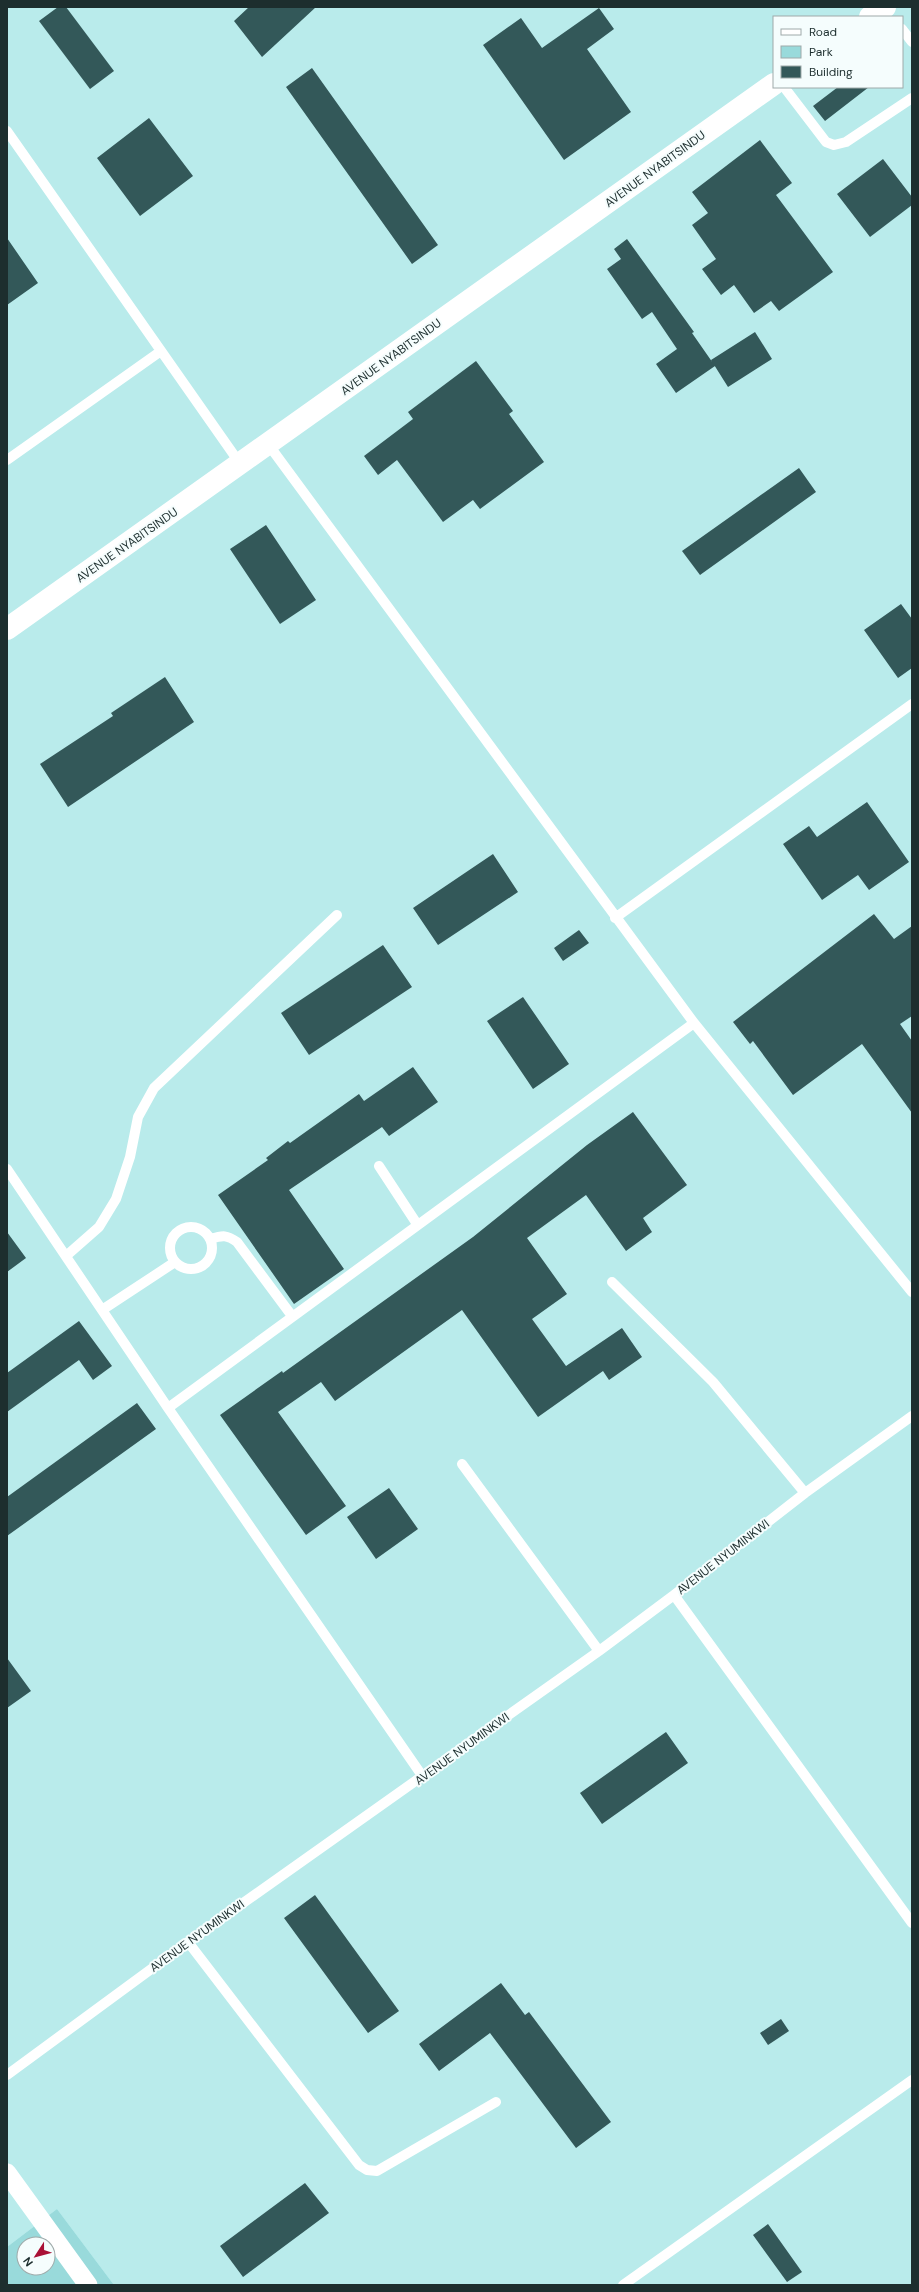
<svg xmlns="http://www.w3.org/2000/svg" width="919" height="2292" viewBox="0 0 919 2292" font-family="'DM Sans',sans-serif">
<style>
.built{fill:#b9ebeb;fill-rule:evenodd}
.green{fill:#99dadb;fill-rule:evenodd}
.building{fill:#335859}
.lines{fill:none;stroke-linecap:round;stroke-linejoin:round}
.service{stroke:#fff;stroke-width:10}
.minor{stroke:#fff;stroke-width:19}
.tertiary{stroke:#fff;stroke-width:22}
.labels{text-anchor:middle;stroke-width:4;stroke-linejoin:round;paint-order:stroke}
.street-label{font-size:12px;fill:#1d2e2e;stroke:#f5fdfd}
</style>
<rect width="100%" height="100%" fill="#cef8f8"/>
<path class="built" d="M 7,7 L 912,7 L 912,2285 L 114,2285 L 57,2209 L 7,2247 ZM 774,17 L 902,17 L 902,87 L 774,87 Z"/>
<path class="green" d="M 57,2209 L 114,2285 L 7,2285 L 7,2247 ZM 24,2244 L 48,2244 L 48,2268 L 24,2268 Z"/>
<path class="building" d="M 58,7 L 66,7 L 114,71 L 90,89 L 39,21 Z
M 249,7 L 316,7 L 262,57 L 234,21 Z
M 599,8 L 614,29 L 587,49 L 631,112 L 564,160 L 483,45 L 521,18 L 542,48 Z
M 312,68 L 438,245 L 412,264 L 286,87 Z
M 838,87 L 869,87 L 825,121 L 813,106 Z
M 149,118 L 193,176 L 140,216 L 97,158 Z
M 760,140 L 792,183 L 776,195 L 833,272 L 779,311 L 771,301 L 754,313 L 734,285 L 721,295 L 702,269 L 716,259 L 692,225 L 708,213 L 692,192 Z
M 883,159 L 912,197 L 912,205 L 870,237 L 837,194 Z
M 7,238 L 38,283 L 7,305 Z
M 627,239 L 694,332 L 692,333 L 715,366 L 676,393 L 656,364 L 677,349 L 652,312 L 642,319 L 607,269 L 621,259 L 614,249 Z
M 755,332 L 772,359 L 728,387 L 711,360 Z
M 476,361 L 513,411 L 509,414 L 544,462 L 480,509 L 473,500 L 443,522 L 397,460 L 378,475 L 364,456 L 413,419 L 408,412 Z
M 799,468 L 816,492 L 700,575 L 682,551 Z
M 266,525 L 316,600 L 280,624 L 230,549 Z
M 901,604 L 912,619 L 912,668 L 898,678 L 864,630 Z
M 165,677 L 194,722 L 68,807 L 40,764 L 113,716 L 111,713 Z
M 867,802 L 909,862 L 869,890 L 858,875 L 822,900 L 783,844 L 809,826 L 817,837 Z
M 493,854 L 518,892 L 438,945 L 413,908 Z
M 874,914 L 894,939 L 912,926 L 912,1016 L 900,1024 L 912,1041 L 912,1113 L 862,1044 L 793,1095 L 753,1041 L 750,1044 L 733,1022 Z
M 579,930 L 589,943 L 563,961 L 554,948 Z
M 383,945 L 412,987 L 309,1055 L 281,1013 Z
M 523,997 L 569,1064 L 533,1089 L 487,1021 Z
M 413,1067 L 438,1102 L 389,1136 L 382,1127 L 289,1190 L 344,1269 L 294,1304 L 218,1195 L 268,1160 L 266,1158 L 288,1141 L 290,1143 L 359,1094 L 364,1101 Z
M 633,1112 L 687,1185 L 643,1218 L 652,1232 L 626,1251 L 586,1195 L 527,1238 L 567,1294 L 532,1319 L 566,1366 L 622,1328 L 642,1357 L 609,1380 L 603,1371 L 538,1417 L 462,1310 L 335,1401 L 321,1382 L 278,1412 L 346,1506 L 306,1535 L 220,1415 L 282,1371 L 283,1373 L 473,1237 L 587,1145 Z
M 7,1232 L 26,1258 L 7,1272 Z
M 79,1321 L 112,1366 L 93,1380 L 79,1360 L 7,1412 L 7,1373 Z
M 137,1403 L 156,1429 L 7,1536 L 7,1497 Z
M 389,1488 L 418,1529 L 376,1559 L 347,1517 Z
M 7,1658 L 31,1691 L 7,1708 Z
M 666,1732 L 688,1763 L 602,1824 L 580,1793 Z
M 315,1895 L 399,2011 L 368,2033 L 284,1918 Z
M 501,1983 L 525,2015 L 529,2012 L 611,2122 L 576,2148 L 490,2033 L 439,2071 L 419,2044 Z
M 781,2019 L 789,2031 L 768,2045 L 760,2033 Z
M 305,2183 L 329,2213 L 243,2277 L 220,2246 Z
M 768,2224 L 802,2272 L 787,2282 L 753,2235 Z"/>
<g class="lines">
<path class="service" d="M 902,29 L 912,42
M 784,87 L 826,142 L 834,145 L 846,142 L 912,98
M 7,131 L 241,465
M 268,444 L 694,1023 L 912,1292
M 7,460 L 161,351
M 615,918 L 912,704
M 379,1166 L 417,1224
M 7,1169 L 168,1408 L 423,1777
M170 1248a21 21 0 1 1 42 0a21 21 0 1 1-42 0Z
M 211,1239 C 223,1235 227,1235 237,1242 L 292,1316
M 66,1256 L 99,1227 L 116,1199 L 130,1157 L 138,1117 L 154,1088 L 337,915
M 612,1282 L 713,1382 L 805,1493
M 102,1310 L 175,1262
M 168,1408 L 694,1023
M 462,1464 L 599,1651
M 674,1595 L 912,1923
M 188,1942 L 359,2165 L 367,2170 L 377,2171 L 496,2102
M 7,2075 L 188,1942 L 599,1651 L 674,1595 L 805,1493 L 912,1416
M 623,2285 L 912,2080"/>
<path class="minor" d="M 7,2173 L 88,2285"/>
<path class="tertiary" d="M 870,17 L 885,7
M 7,629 L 774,84"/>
</g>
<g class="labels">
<g class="street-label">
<text transform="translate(655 169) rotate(-36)" y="4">AVENUE NYABITSINDU</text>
<text transform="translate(391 357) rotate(-36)" y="4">AVENUE NYABITSINDU</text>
<text transform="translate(127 545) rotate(-35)" y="4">AVENUE NYABITSINDU</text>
<text transform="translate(723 1557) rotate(-38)" y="4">AVENUE NYUMINKWI</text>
<text transform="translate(462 1749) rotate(-36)" y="4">AVENUE NYUMINKWI</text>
<text transform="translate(197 1936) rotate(-36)" y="4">AVENUE NYUMINKWI</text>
</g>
</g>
<rect width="919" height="2292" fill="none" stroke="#1d2e2e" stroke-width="16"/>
<rect x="773" y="16" width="130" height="72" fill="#f5fdfd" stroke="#9faaaa"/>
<rect x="781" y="29" width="20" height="6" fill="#ffffff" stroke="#9faaaa"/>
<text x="809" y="36" font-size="12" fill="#1d2e2e">Road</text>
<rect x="781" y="46" width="20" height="12" fill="#99dadb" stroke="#9faaaa"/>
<text x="809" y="56" font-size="12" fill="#1d2e2e">Park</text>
<rect x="781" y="66" width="20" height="12" fill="#335859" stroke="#9faaaa"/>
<text x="809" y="76" font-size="12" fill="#1d2e2e">Building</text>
<g transform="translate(36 2256) rotate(234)"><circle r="19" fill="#f5fdfd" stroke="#9faaaa"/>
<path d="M0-3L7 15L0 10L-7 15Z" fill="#a91136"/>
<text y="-6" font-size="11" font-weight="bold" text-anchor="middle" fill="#1d2e2e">N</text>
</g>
</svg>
